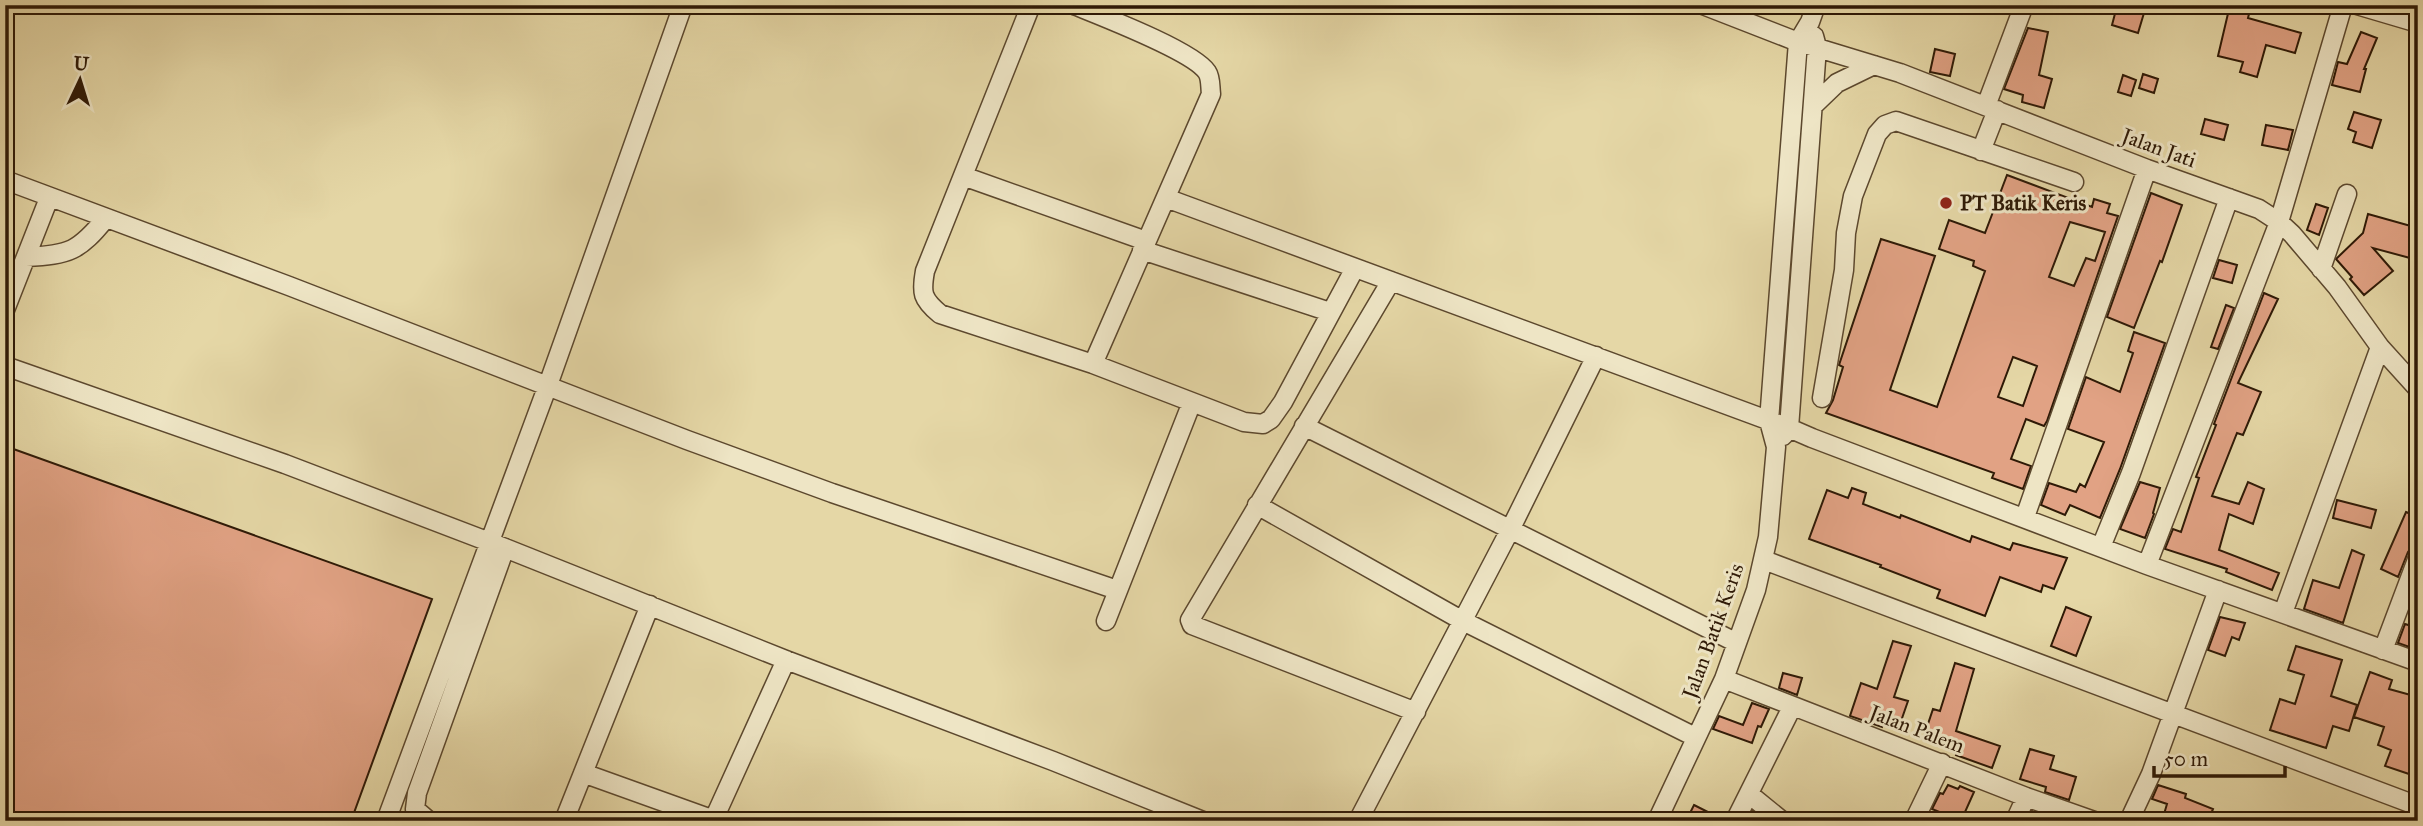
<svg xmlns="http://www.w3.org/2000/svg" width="2423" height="826" viewBox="0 0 2423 826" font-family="'IM FELL Great Primer',serif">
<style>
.building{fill:#e1a284;stroke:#2e1906;stroke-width:2;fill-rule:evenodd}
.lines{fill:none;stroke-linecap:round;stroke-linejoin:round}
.minor-casing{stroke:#5c482e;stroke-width:21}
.minor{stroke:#eee5c5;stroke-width:18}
.poi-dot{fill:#8f2418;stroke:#eee5c5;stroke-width:2.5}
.labels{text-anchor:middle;stroke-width:6;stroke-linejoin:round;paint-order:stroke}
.street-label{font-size:21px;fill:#2e1906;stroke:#eee5c5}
.poi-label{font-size:21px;font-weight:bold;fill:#2e1906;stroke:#eee5c5;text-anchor:start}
</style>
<rect width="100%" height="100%" fill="#e5d7a6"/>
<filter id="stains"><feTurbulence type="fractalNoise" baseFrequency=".00286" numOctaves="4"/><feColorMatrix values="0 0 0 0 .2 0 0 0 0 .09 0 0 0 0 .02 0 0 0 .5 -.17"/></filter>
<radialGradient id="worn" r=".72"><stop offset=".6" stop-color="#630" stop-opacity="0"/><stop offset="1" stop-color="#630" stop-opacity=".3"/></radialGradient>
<path class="building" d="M 2230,5 L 2250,5 L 2247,13 L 2249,14 L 2248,18 L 2301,33 L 2295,53 L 2266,45 L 2257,77 L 2240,72 L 2243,62 L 2218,56 Z
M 2117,6 L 2144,13 L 2138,33 L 2112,25 Z
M 2028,28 L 2048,32 L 2039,75 L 2052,79 L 2044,108 L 2022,102 L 2023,95 L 2004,89 Z
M 2361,32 L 2377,38 L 2364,69 L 2366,69 L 2360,92 L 2332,85 L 2338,62 L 2347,64 Z
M 1935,49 L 1955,54 L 1950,76 L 1930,72 Z
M 2143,74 L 2158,79 L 2154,93 L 2139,88 Z
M 2123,75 L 2136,80 L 2131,96 L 2118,92 Z
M 2354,112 L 2381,120 L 2372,148 L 2353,142 L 2356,132 L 2348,129 Z
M 2205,119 L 2228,125 L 2224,140 L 2201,134 Z
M 2266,125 L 2293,130 L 2288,150 L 2262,145 Z
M 2007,175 L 2092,207 L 2094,199 L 2110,204 L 2107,213 L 2118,216 L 2047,421 L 2044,426 L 2026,419 L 2011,459 L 2031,466 L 2023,489 L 1992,478 L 1994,473 L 1826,413 L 1833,400 L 1843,367 L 1839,365 L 1881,239 L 1935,256 L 1890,390 L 1937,407 L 1985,271 L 1973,266 L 1974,261 L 1939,249 L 1949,220 L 1985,233 ZM 2070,222 L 2105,232 L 2095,261 L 2086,258 L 2074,286 L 2049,277 ZM 2013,357 L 2037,366 L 2023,406 L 1998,397 Z
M 2151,193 L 2182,205 L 2162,262 L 2160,261 L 2134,328 L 2107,317 Z
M 2316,204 L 2328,208 L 2319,235 L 2307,230 Z
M 2368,214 L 2418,228 L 2418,231 L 2410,258 L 2373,248 L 2393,271 L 2364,295 L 2350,279 L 2352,277 L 2336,259 L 2363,233 Z
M 2219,260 L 2237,265 L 2232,283 L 2213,278 Z
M 2264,293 L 2278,299 L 2238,383 L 2261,392 L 2243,435 L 2237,433 L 2212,496 L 2239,504 L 2248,482 L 2264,489 L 2253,524 L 2229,514 L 2219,550 L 2279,573 L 2272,590 L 2226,572 L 2227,569 L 2165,549 L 2173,529 L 2181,532 L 2199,478 L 2196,477 L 2216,425 L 2214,424 Z
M 2226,305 L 2234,308 L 2218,349 L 2211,347 Z
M 2134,332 L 2165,343 L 2120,469 L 2100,518 L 2070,505 L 2065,515 L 2041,505 L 2049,483 L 2076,492 L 2080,484 L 2085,487 L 2104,442 L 2068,429 L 2086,377 L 2120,392 L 2133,353 L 2128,351 Z
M 5,446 L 432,599 L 351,821 L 5,821 Z
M 2140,482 L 2160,488 L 2153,513 L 2154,514 L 2145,538 L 2120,529 Z
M 1852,488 L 1866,493 L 1863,504 L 1900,518 L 1901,515 L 1970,542 L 1972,536 L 2010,550 L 2013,543 L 2067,558 L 2054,589 L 2043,585 L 2041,592 L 2000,577 L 1985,616 L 1937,598 L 1940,590 L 1880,567 L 1881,565 L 1809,539 L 1827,490 L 1848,498 Z
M 2337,500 L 2376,510 L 2371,528 L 2333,518 Z
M 2406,512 L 2418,517 L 2418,546 L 2411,548 L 2408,552 L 2398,577 L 2381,569 Z
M 2352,550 L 2364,555 L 2343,623 L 2304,609 L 2313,580 L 2339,588 Z
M 2066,607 L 2091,617 L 2076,656 L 2051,646 Z
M 2220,617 L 2245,623 L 2239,640 L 2232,637 L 2225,656 L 2208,650 Z
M 2405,624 L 2418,628 L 2418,650 L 2398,643 Z
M 1893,641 L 1911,646 L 1894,697 L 1908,701 L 1900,724 L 1884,719 L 1882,727 L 1850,716 L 1861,683 L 1877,689 Z
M 2296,646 L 2342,660 L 2331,696 L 2357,705 L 2349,731 L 2333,726 L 2326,748 L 2270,730 L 2280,699 L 2295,704 L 2304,675 L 2288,670 Z
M 1955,663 L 1974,669 L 1956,731 L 2000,746 L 1992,768 L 1956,755 L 1957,751 L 1923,739 L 1933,709 L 1940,711 Z
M 2370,672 L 2392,680 L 2389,689 L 2418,697 L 2418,777 L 2385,766 L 2391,750 L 2378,745 L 2384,727 L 2354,717 Z
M 1783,673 L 1802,678 L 1797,695 L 1779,688 Z
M 1752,703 L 1769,709 L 1761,727 L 1758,726 L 1752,743 L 1713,729 L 1719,716 L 1743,725 Z
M 2030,749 L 2054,756 L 2050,769 L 2076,777 L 2069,800 L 2045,792 L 2046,787 L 2020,779 Z
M 1948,785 L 1958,789 L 1960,786 L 1974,792 L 1961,821 L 1932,809 L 1940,793 L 1943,794 Z
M 2158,785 L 2186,794 L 2185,798 L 2213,809 L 2208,821 L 2162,821 L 2167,804 L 2152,799 Z
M 1694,805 L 1724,820 L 1724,821 L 1686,821 Z"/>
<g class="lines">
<g class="minor-casing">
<path id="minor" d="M 1031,5 L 925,271 C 921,293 922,299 940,314 L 1093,364 L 1244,422 L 1263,424 L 1271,419 L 1283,402 L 1355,268
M 1074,5 C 1101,16 1193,51 1207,72 C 1211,78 1210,86 1211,94 L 1093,364
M 1703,5 L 1798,42 L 1900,73 L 2147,169 L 2259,209 L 2279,222 L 2292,234 L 2337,287 L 2380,347 L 2418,389
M 2357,5 L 2418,23
M 1813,106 L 1837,83 L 1874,65
M 1986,106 L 2024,5
M 1981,151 L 1997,110
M 963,176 L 1146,241
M 5,180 L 289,286 L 687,440 L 832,493 L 1117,590
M 1166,198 L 1789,428 L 1812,438 L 2147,565 L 2418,662
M 1142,250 L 1330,312
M 26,257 C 70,255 79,251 106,218
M 2321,269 L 2347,194
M 1391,281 L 1190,620 L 1192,625 L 1416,712
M 5,310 L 49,198
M 5,366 L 285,464 L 505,548 L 786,660 L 1053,761 L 1203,821
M 1822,398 L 1844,270 L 1846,233 L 1853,196 L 1877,134 L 1885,125 L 1896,121 L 2074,182
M 1304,426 L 1737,643
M 1783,436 L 1789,428 L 1817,47 L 1814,36
M 1257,505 L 1463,621 L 1695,737
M 2025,517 L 2147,169
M 2101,547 L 2131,473 L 2229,198
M 1764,560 L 2418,806
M 2147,565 L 2279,222 L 2343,5
M 2283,613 L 2380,347
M 1106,621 L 1192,402
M 2383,650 L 2418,557
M 1724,679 L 2026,797 L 2094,821
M 583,773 L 714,820
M 1749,794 L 1781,820
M 386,821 L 548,385 L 683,5
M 429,821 L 415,809 L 417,793 L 505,548
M 564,821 L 650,605
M 713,821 L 786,660
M 1358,821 L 1511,528 L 1596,356
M 1657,821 L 1724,679 L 1756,590 L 1768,537 L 1776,447 L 1769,421 L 1798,42 L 1810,22 L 1816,5
M 1735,821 L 1792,707
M 1914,821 L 1942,763
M 2015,821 L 2026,797
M 2129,821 L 2151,774 L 2218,590"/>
</g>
<use href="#minor" class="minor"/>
</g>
<circle class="poi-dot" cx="1946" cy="203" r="7"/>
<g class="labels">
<g class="street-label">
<text transform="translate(2159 148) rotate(20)" y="7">Jalan Jati</text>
<text transform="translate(1713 631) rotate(-70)" y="7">Jalan Batik Keris</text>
<text transform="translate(1917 729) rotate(21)" y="7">Jalan Palem</text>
</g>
<g class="poi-label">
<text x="1960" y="210">PT Batik Keris</text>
</g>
</g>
<rect width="2423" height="826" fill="none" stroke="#e5d7a6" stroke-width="28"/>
<rect x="7" y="7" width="2409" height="812" fill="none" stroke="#2e1906" stroke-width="3.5"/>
<rect x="14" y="14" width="2395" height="798" fill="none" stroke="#2e1906" stroke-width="2"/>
<g transform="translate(80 80) rotate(4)" stroke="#eee5c5" stroke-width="5" paint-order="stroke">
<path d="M0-5L12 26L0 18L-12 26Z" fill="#2e1906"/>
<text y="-10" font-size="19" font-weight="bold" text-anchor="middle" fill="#2e1906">U</text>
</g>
<path d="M2154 766v10h131v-10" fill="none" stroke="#2e1906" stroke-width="3.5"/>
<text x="2164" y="766" font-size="21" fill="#2e1906" stroke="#eee5c5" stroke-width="5" paint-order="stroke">50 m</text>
<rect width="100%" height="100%" filter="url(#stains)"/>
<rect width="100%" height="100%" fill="url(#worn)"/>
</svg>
